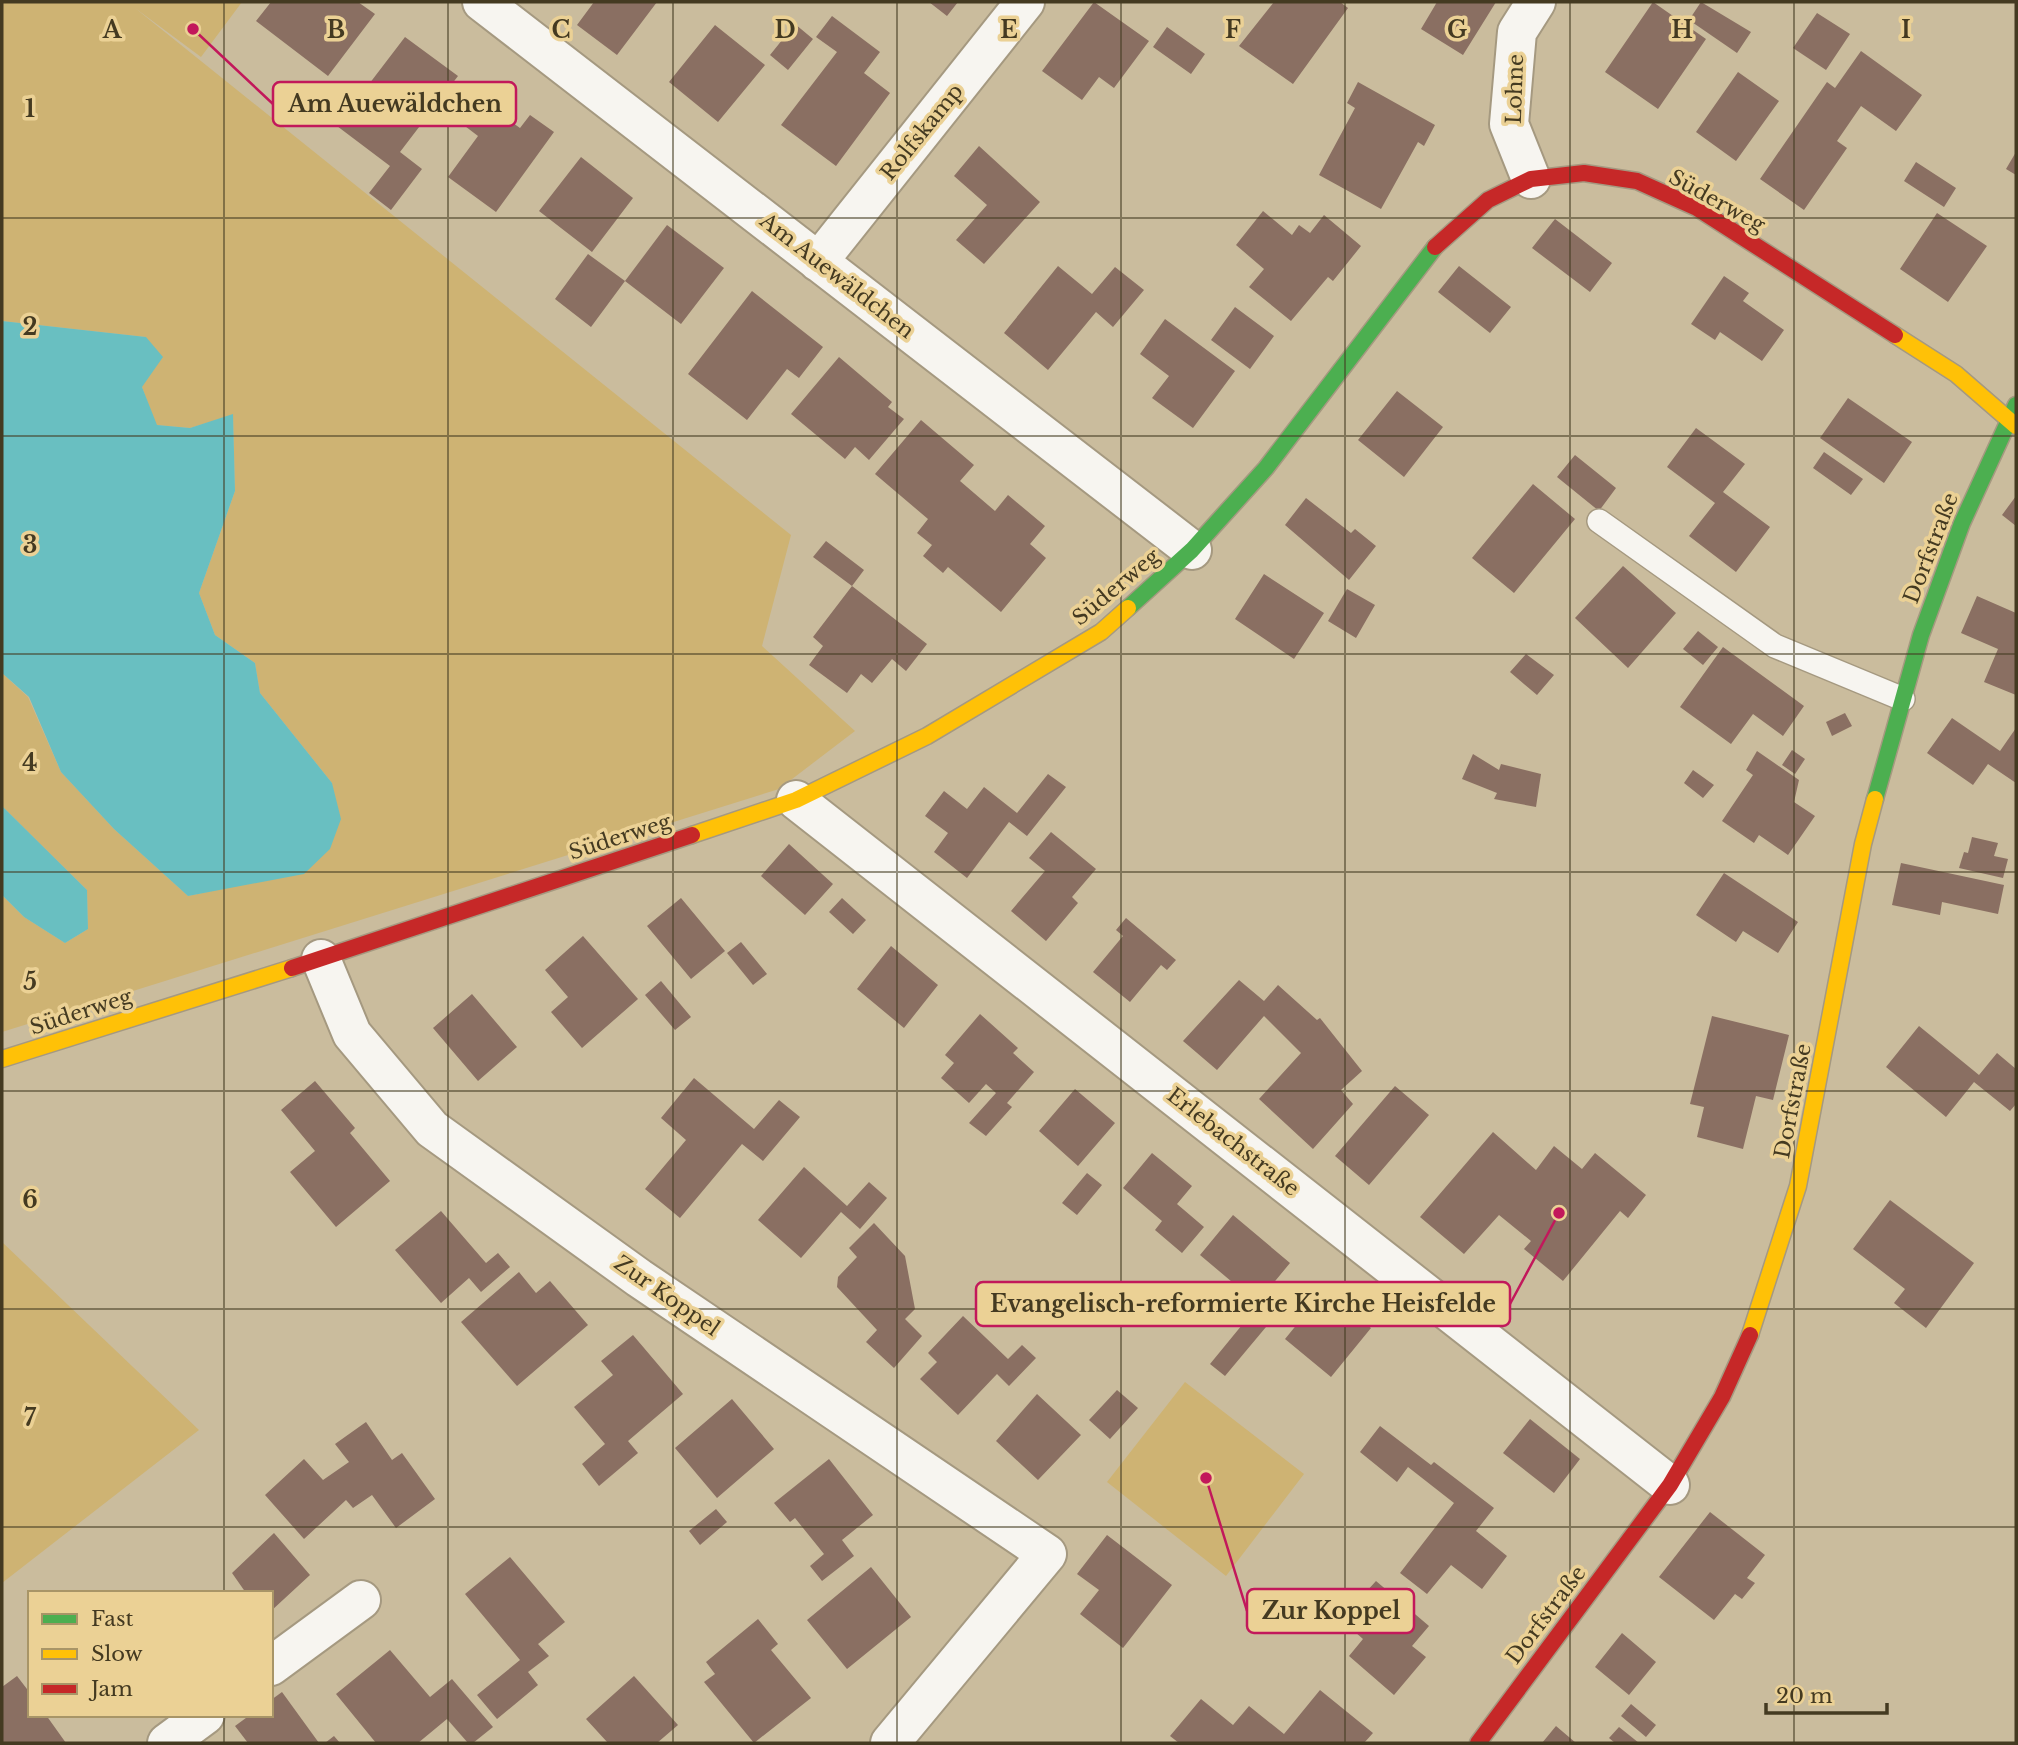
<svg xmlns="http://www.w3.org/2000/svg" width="2018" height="1745" viewBox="0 0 2018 1745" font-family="'Libre Baskerville',serif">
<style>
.green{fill:#ceb373}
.water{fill:#69bfc1}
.building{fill:#8a6f62}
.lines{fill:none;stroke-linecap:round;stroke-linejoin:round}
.lane-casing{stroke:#a59980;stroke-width:26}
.street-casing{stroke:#a59980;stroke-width:42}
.fast-casing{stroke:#a59980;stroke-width:19}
.slow-casing{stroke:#a59980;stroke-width:19}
.jam-casing{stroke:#a59980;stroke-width:19}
.lane{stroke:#f7f5f0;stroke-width:23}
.street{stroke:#f7f5f0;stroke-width:38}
.fast{stroke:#4caf50;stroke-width:16}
.slow{stroke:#ffc107;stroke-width:16}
.jam{stroke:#c62828;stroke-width:16}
.grid{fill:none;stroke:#443a21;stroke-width:2;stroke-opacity:0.55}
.labels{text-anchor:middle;stroke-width:7;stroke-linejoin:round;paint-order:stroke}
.street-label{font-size:21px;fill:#443a21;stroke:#ebd195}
.grid-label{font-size:23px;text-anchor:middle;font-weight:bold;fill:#443a21;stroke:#ebd195;stroke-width:7;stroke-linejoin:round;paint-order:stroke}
.leader{fill:none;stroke:#c2185b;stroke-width:2.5}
.callout-dot{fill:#c2185b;stroke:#ebd195;stroke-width:2.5}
.callout{fill:#ebd195;stroke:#c2185b;stroke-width:2.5}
.callout-label{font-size:23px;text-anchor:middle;font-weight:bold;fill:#443a21}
</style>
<rect width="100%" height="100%" fill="#cabc9d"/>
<path class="green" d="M 2,2 L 242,2 L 201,57 L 135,8 L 791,535 L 762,646 L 855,731 L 779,789 L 2,1032 L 2,895 L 24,917 L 65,943 L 88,929 L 87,890 L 2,806 L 2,673 L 28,697 L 61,772 L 114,829 L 188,896 L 263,880 L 332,783 L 260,693 L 255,663 L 215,635 L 199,593 L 235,491 L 233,415 L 190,428 L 156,425 L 142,387 L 146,337 L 2,321 Z
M 2,1242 L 199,1430 L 2,1583 Z
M 1185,1382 L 1304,1474 L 1226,1576 L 1107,1482 Z"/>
<path class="water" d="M 2,321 L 146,337 L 163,357 L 142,387 L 157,425 L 190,428 L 233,414 L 235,491 L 199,593 L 215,635 L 255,663 L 260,693 L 332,783 L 341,819 L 330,849 L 304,874 L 188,896 L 114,829 L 61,772 L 29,697 L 2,673 Z
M 2,806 L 87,890 L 88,929 L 65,943 L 24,917 L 2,895 Z"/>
<path class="building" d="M 271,2 L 358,2 L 375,14 L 328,76 L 256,21 Z
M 594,2 L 657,2 L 617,55 L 577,25 Z
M 929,2 L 958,2 L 947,16 Z
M 1094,2 L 1149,41 L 1114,88 L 1099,77 L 1082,100 L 1042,71 Z
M 1274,2 L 1340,2 L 1348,8 L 1293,84 L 1239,46 Z
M 1437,2 L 1496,2 L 1463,55 L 1421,29 Z
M 1653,2 L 1706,39 L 1658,109 L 1605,72 Z
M 1701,2 L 1751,32 L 1737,53 L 1689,20 Z
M 1817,13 L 1850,34 L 1826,70 L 1793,48 Z
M 832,16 L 880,52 L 864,73 L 890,93 L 836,166 L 781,125 L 837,52 L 816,37 Z
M 795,24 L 813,39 L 788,70 L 770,55 Z
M 715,25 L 765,65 L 718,122 L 669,82 Z
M 1167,27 L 1205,54 L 1191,74 L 1153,47 Z
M 405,37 L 458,76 L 400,152 L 422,169 L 391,210 L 369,193 L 390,166 L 337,126 Z
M 1861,51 L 1922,95 L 1896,131 L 1861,106 L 1837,141 L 1847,148 L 1804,210 L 1760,179 L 1827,82 L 1835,88 Z
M 1738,72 L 1779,101 L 1736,161 L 1696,132 Z
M 1358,82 L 1435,125 L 1424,146 L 1418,142 L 1381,209 L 1319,175 L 1355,108 L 1347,103 Z
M 481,87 L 502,102 L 496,111 L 520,128 L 530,115 L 554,132 L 496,212 L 448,177 L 478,136 L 457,120 Z
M 979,146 L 1040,202 L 984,264 L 956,240 L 987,205 L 954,176 Z
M 2016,152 L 2016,175 L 2006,169 Z
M 581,157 L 633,198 L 592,252 L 539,211 Z
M 1916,162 L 1956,188 L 1944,207 L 1904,181 Z
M 1263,211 L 1292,235 L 1299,225 L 1310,233 L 1324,215 L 1361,246 L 1333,281 L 1328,277 L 1291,321 L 1249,287 L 1264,269 L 1236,245 Z
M 1937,213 L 1987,246 L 1948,302 L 1900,269 Z
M 1555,219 L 1612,263 L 1590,292 L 1532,248 Z
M 667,225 L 724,268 L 681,324 L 625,281 Z
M 588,254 L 625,281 L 591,327 L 555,299 Z
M 1058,266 L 1092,294 L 1115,267 L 1144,290 L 1113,327 L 1096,312 L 1048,370 L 1004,333 Z
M 1459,266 L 1511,307 L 1490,333 L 1438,292 Z
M 1724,276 L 1749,293 L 1743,301 L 1784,330 L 1762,361 L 1720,332 L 1715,340 L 1691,324 Z
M 752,291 L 823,347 L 799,378 L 787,369 L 747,420 L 688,374 Z
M 1235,307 L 1274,336 L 1250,369 L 1211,340 Z
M 1165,319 L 1235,371 L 1193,428 L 1152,398 L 1169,376 L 1140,354 Z
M 839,357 L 892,402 L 888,407 L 904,419 L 869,460 L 855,447 L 845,459 L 791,414 Z
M 1397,391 L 1443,427 L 1404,477 L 1358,440 Z
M 1848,398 L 1912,442 L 1884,483 L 1820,438 Z
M 921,420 L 974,465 L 960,481 L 995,511 L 1008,495 L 1045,526 L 1030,544 L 1046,558 L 1001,612 L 948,567 L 943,573 L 923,556 L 932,545 L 917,533 L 928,519 L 875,474 Z
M 1696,428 L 1745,464 L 1723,492 L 1770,527 L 1736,572 L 1689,536 L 1715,503 L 1667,467 Z
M 1824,452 L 1863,479 L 1851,495 L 1813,468 Z
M 1575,455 L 1616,488 L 1599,511 L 1557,477 Z
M 1533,484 L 1575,519 L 1514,593 L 1472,558 Z
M 2016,496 L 2016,526 L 2002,515 Z
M 1306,498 L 1351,533 L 1355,529 L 1376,546 L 1349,580 L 1285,525 Z
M 826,541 L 864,570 L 852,586 L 813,557 Z
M 1623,566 L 1676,613 L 1628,668 L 1575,618 Z
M 1264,574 L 1324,613 L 1294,659 L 1235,619 Z
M 852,586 L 927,644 L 906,671 L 892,659 L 872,683 L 861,674 L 847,693 L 809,665 L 823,646 L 813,637 Z
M 1347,589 L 1375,605 L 1356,638 L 1328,621 Z
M 1977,596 L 2016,613 L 2016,695 L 1984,682 L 1998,649 L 1961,633 Z
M 1698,631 L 1718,647 L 1703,665 L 1683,649 Z
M 1723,647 L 1804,706 L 1783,736 L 1753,714 L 1731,744 L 1680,707 Z
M 1526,654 L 1554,675 L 1537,695 L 1510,672 Z
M 1845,713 L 1852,726 L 1832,736 L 1826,722 Z
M 1952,718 L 2000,751 L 2016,728 L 2016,783 L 1988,764 L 1973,785 L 1927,753 Z
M 1792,750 L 1805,759 L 1795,774 L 1782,765 Z
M 1757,751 L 1799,780 L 1794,802 L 1815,816 L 1788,855 L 1759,835 L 1754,843 L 1722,821 L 1753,775 L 1746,770 Z
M 1473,754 L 1499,770 L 1501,764 L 1541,774 L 1536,807 L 1494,799 L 1497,793 L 1462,779 Z
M 1693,770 L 1714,785 L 1703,798 L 1684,783 Z
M 1048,774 L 1066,787 L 1027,836 L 1009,822 L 967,878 L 934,852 L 948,833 L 925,816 L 944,791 L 967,809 L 984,787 L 1017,813 Z
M 1051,832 L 1096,869 L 1072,897 L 1078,903 L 1046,941 L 1011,911 L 1045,871 L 1029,858 Z
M 1972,837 L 1998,843 L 1994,856 L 2008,859 L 2003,878 L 1959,868 L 1964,852 L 1968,853 Z
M 789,844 L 833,884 L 805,915 L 761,876 Z
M 1901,863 L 2004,885 L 1998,914 L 1942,902 L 1940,915 L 1892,905 Z
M 1724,873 L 1798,922 L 1778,953 L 1743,931 L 1736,942 L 1696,915 Z
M 681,898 L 725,951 L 691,979 L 647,926 Z
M 842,898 L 866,920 L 853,934 L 829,912 Z
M 1126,918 L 1176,960 L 1167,970 L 1161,965 L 1130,1002 L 1093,972 L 1123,936 L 1116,930 Z
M 583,936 L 638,999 L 582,1048 L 551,1012 L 568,997 L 545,970 Z
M 741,942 L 767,974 L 753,985 L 727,953 Z
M 891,946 L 938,985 L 904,1028 L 857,989 Z
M 1239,980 L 1264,1001 L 1278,985 L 1317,1020 L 1320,1018 L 1362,1071 L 1341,1090 L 1353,1104 L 1313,1149 L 1259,1099 L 1301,1053 L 1264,1016 L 1217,1070 L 1183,1041 Z
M 661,981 L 691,1017 L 675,1030 L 645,995 Z
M 472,994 L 517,1047 L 478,1081 L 433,1028 Z
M 980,1014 L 1018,1048 L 1013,1053 L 1034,1072 L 1007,1103 L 1012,1107 L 986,1136 L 969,1123 L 996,1093 L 986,1084 L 969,1103 L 941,1078 L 954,1063 L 945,1055 Z
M 1712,1016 L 1789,1035 L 1773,1100 L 1756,1096 L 1743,1149 L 1697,1137 L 1704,1107 L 1690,1104 Z
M 1919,1026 L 1979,1075 L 1997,1053 L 2016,1069 L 2016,1104 L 2010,1111 L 1974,1082 L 1946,1117 L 1886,1067 Z
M 694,1078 L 754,1129 L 779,1100 L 800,1117 L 763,1161 L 742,1144 L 680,1218 L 645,1189 L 686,1140 L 661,1118 Z
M 315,1081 L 355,1128 L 350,1133 L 390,1181 L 336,1227 L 290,1172 L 315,1151 L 281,1110 Z
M 1395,1086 L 1429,1115 L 1369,1185 L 1335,1156 Z
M 1075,1089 L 1115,1123 L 1078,1166 L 1039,1131 Z
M 1493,1132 L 1536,1170 L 1554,1146 L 1582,1169 L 1595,1153 L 1646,1195 L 1628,1218 L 1620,1211 L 1563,1281 L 1524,1249 L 1531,1241 L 1499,1215 L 1464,1254 L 1420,1217 Z
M 1152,1153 L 1192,1186 L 1177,1204 L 1204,1227 L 1182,1253 L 1155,1230 L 1162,1221 L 1123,1188 Z
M 804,1167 L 847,1206 L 869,1182 L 887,1198 L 860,1229 L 841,1212 L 801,1258 L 758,1220 Z
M 1087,1173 L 1102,1185 L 1077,1215 L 1062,1203 Z
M 1890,1200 L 1974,1263 L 1926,1328 L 1894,1303 L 1905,1289 L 1853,1249 Z
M 441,1211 L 486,1263 L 498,1253 L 510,1267 L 481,1292 L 469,1278 L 441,1303 L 395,1250 Z
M 1233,1215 L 1290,1263 L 1257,1303 L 1200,1255 Z
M 874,1223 L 905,1256 L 915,1309 L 905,1319 L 922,1336 L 894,1368 L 866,1342 L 877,1330 L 837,1287 L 838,1277 L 857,1257 L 849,1248 Z
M 519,1272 L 536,1293 L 550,1281 L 588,1325 L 517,1386 L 461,1322 Z
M 1325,1290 L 1371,1328 L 1331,1377 L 1285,1339 Z
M 1251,1314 L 1266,1327 L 1225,1376 L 1210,1364 Z
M 963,1316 L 1008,1359 L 1022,1345 L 1036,1358 L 1009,1386 L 997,1374 L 958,1415 L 920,1379 L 937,1362 L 928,1353 Z
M 633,1335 L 683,1394 L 628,1441 L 638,1453 L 599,1486 L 582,1464 L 605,1444 L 574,1407 L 613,1375 L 601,1361 Z
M 1117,1390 L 1138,1408 L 1110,1439 L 1089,1420 Z
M 1037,1394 L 1081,1435 L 1038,1480 L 996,1441 Z
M 732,1399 L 774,1449 L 717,1498 L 675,1448 Z
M 1530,1419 L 1580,1459 L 1554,1493 L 1503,1453 Z
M 366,1422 L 392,1460 L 402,1453 L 435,1499 L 396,1528 L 372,1495 L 353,1508 L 346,1500 L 304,1539 L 265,1495 L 304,1459 L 323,1480 L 349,1462 L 335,1444 Z
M 1380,1426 L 1431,1465 L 1434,1462 L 1494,1508 L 1476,1531 L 1507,1556 L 1482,1589 L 1451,1565 L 1427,1594 L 1400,1573 L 1454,1503 L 1408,1467 L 1397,1482 L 1360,1452 Z
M 829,1459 L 873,1515 L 842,1540 L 854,1556 L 822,1581 L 810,1566 L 824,1554 L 795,1518 L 790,1522 L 774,1503 Z
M 716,1509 L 727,1522 L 700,1545 L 689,1531 Z
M 1710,1512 L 1765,1555 L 1747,1578 L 1755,1583 L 1742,1599 L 1735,1594 L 1714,1620 L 1659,1577 Z
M 274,1533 L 310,1575 L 271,1611 L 271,1593 L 246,1593 L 232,1573 Z
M 1107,1535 L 1172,1585 L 1123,1648 L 1080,1614 L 1099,1590 L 1077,1574 Z
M 510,1557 L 565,1622 L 538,1644 L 549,1656 L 528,1672 L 538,1685 L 497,1719 L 477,1695 L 520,1660 L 465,1594 Z
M 871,1567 L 911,1617 L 847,1669 L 807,1620 Z
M 1376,1581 L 1429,1626 L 1412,1646 L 1426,1657 L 1394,1695 L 1349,1656 L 1363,1639 L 1346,1624 L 1370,1596 L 1366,1592 Z
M 758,1619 L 778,1644 L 771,1650 L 811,1698 L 754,1743 L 704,1682 L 715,1674 L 706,1662 Z
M 1622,1633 L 1656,1662 L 1629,1695 L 1595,1667 Z
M 390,1650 L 430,1697 L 452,1679 L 493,1727 L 473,1743 L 468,1743 L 447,1719 L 418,1743 L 376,1743 L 336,1694 Z
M 17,1676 L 30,1693 L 30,1715 L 46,1715 L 66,1743 L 2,1743 L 2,1687 Z
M 634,1676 L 678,1725 L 657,1743 L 608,1743 L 586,1719 Z
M 1320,1690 L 1373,1733 L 1364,1743 L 1179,1743 L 1170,1736 L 1201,1699 L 1233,1725 L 1249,1706 L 1284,1734 Z
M 282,1692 L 319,1743 L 248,1743 L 235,1726 L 250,1715 L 271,1715 L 271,1700 Z
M 1631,1704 L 1656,1725 L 1646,1737 L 1621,1716 Z
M 1556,1726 L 1576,1743 L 1542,1743 Z
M 1619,1727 L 1639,1743 L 1615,1743 L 1609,1738 Z
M 334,1736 L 340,1743 L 325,1743 Z"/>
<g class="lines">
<g class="lane-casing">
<path id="lane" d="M 1599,521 L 1775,646 L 1903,699"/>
</g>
<g class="street-casing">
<path id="street" d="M 482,2 L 1192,550
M 1531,179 L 1509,124 L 1517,32 L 1536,2
M 818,262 L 1025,2
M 796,800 L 1670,1485
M 321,959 L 352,1034 L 432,1129 L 639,1278 L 1047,1554 L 890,1743
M 271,1666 L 361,1600
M 167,1743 L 205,1715"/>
</g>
<g class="fast-casing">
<path id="fast" d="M 1128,608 L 1192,550 L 1266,468 L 1435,247
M 1875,799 L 1921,635 L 1962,523 L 2016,405"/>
</g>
<g class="slow-casing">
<path id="slow" d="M 1895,335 L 1956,374 L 2016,426
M 692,835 L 796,800 L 927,736 L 1101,632 L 1128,608
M 2,1059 L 292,968
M 1750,1335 L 1798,1186 L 1863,844 L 1875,799"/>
</g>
<g class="jam-casing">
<path id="jam" d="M 1435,247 L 1488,200 L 1531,179 L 1584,173 L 1637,181 L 1697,208 L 1895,335
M 292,968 L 692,835
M 1478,1743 L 1670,1485 L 1722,1397 L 1750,1335"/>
</g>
<use href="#lane" class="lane"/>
<use href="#street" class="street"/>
<use href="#fast" class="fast"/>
<use href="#slow" class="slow"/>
<use href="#jam" class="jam"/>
</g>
<path class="grid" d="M 224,2 L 224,1593M 448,2 L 448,1743M 673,2 L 673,1743M 897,2 L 897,1743M 1121,2 L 1121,1743M 1345,2 L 1345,1743M 1570,2 L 1570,1743M 1794,2 L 1794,1743M 2,218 L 2016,218M 2,436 L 2016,436M 2,654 L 2016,654M 2,872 L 2016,872M 2,1091 L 2016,1091M 2,1309 L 2016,1309M 2,1527 L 2016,1527M 224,1715 L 224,1743"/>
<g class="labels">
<g class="street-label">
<text transform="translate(1515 89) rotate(-88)" y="7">Lohne</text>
<text transform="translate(922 132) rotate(-51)" y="7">Rolfskamp</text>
<text transform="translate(1717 201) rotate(29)" y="7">Süderweg</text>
<text transform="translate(837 276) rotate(38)" y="7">Am Auewäldchen</text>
<text transform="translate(1931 548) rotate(-69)" y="7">Dorfstraße</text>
<text transform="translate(1116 587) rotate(-40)" y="7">Süderweg</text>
<text transform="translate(620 837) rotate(-18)" y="7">Süderweg</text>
<text transform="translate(81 1012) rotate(-18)" y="7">Süderweg</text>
<text transform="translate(1793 1101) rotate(-79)" y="7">Dorfstraße</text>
<text transform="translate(1233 1142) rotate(38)" y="7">Erlebachstraße</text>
<text transform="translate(667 1296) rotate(35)" y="7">Zur Koppel</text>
<text transform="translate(1546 1615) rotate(-53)" y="7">Dorfstraße</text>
</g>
</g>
<g class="grid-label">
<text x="112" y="38">A</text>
<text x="336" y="38">B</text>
<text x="561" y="38">C</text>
<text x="785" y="38">D</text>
<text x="1009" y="38">E</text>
<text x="1233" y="38">F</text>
<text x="1457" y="38">G</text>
<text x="1682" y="38">H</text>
<text x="1906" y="38">I</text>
<text x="30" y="117">1</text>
<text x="30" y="335">2</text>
<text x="30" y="553">3</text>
<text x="30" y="771">4</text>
<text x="30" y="990">5</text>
<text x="30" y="1208">6</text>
<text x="30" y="1426">7</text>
</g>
<path class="leader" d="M193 29L273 104M1559 1213L1510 1304M1206 1478L1247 1611"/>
<g class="callout-dot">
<circle cx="193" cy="29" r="7"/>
<circle cx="1559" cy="1213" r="7"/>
<circle cx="1206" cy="1478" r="7"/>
</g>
<g class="callout">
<rect x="273" y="82" width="243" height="44" rx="7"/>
<rect x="976" y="1282" width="534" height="44" rx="7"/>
<rect x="1247" y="1589" width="167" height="44" rx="7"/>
</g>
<g class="callout-label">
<text x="395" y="112">Am Auewäldchen</text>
<text x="1243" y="1312">Evangelisch-reformierte Kirche Heisfelde</text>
<text x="1331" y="1619">Zur Koppel</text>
</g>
<rect width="2018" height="1745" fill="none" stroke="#443a21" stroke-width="7"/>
<rect x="28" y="1591" width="245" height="126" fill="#ebd195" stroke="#a89567" stroke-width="2"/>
<rect x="42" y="1614" width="35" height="10" fill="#4caf50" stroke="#a89567" stroke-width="2"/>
<text x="91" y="1626" font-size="21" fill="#443a21">Fast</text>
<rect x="42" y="1649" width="35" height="10" fill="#ffc107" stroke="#a89567" stroke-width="2"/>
<text x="91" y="1661" font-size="21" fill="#443a21">Slow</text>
<rect x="42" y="1684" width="35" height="10" fill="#c62828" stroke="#a89567" stroke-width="2"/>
<text x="91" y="1696" font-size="21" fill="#443a21">Jam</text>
<path d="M1766 1703v10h121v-10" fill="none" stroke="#443a21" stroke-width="3.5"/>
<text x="1776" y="1703" font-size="21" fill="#443a21" stroke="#ebd195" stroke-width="5" paint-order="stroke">20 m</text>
</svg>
